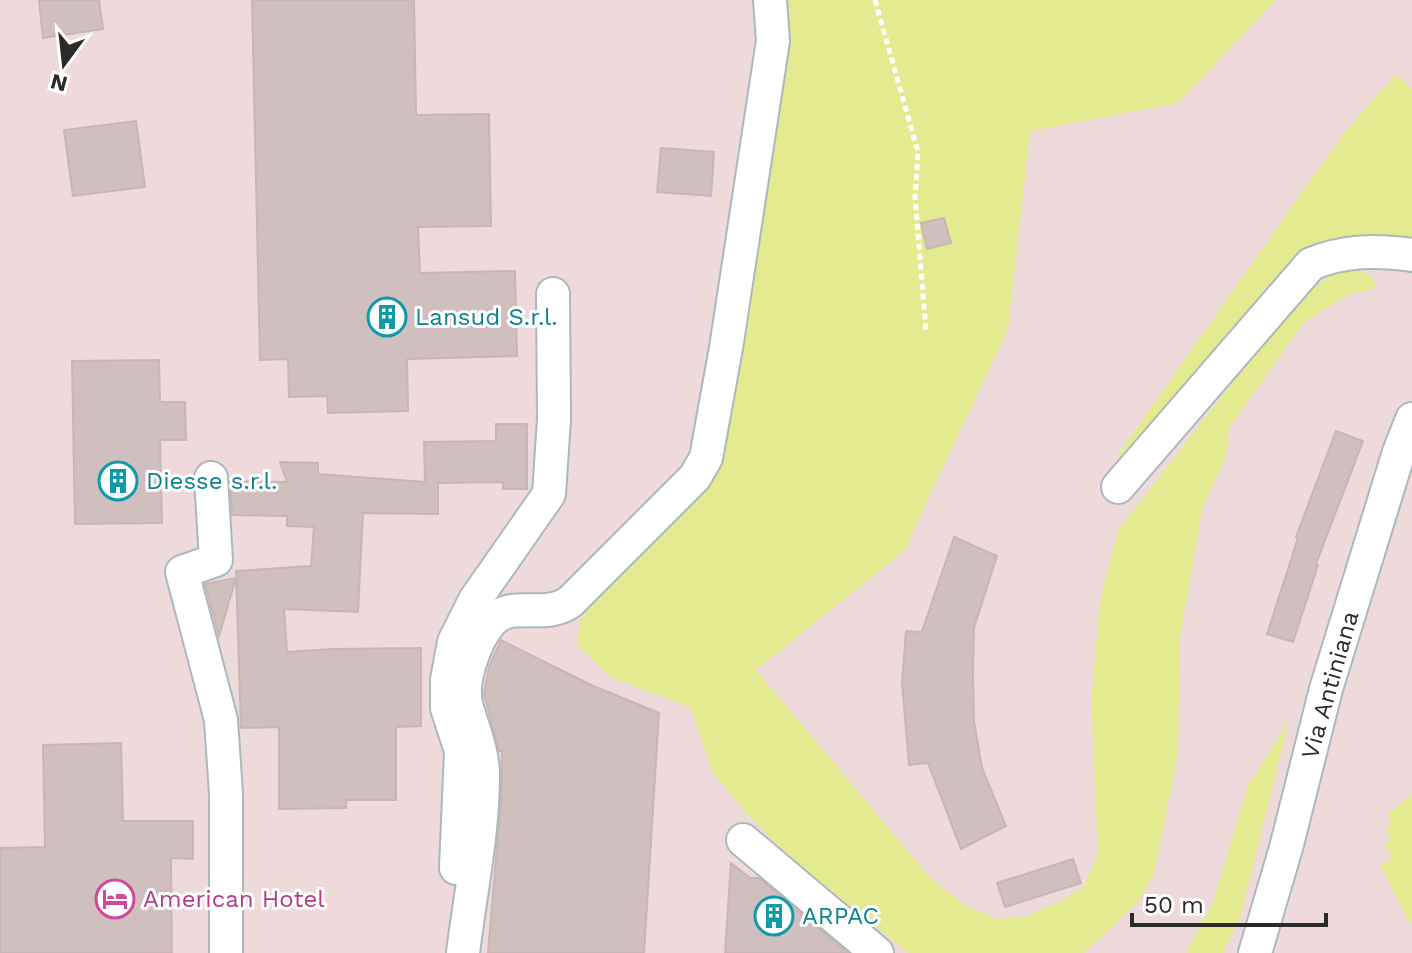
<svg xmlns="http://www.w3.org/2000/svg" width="1412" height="953" viewBox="0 0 1412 953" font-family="'Work Sans',sans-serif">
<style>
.green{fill:#e4ea90}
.building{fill:#cfbfbf;stroke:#c9b5b4;stroke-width:2}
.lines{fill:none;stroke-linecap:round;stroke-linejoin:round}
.minor-casing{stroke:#abb8bc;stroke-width:36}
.path{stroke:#fff;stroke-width:5;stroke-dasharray:6 4;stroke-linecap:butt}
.minor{stroke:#fff;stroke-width:32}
.labels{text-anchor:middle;stroke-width:6;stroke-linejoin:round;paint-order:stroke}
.culture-label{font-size:24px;fill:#0d838f;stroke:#fff;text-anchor:start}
.street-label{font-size:24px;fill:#2a2a2a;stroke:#fff}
.hotel-label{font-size:24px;fill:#b23c85;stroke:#fff;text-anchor:start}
</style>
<rect width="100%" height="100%" fill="#eedadb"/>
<path class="green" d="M 780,0 L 1276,0 L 1178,103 L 1030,131 L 1008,329 L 904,551 L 756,670 L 931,879 L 966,906 L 998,919 L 1025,917 L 1059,902 L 1084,887 L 1098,854 L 1091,700 L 1100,602 L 1118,530 L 1294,303 L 1328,278 L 1354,266 L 1371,276 L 1376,286 L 1367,291 L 1351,293 L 1304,322 L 1229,428 L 1226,456 L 1203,507 L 1180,636 L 1178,755 L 1154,874 L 1138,902 L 1084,953 L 908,953 L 785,853 L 748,815 L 713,773 L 690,707 L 610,677 L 577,644 L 580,621 L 602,588 L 721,466 L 784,41 Z
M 1396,74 L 1412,89 L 1412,239 L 1391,236 L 1337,239 L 1294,260 L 1128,461 L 1117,456 L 1343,134 Z
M 1289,721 L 1240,918 L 1223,953 L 1186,953 L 1213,902 L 1248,786 Z
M 1412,790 L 1412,927 L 1380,865 L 1392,858 L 1384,844 L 1391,839 L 1386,827 L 1392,822 L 1388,814 L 1411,795 Z"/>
<path class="building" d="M 39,0 L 99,0 L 103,29 L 43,38 Z
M 252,0 L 414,0 L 416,115 L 489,114 L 491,226 L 418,227 L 420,273 L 515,271 L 517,356 L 407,359 L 408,411 L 328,413 L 327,396 L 289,397 L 288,359 L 260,360 Z
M 136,121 L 145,187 L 73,196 L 64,130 Z
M 661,148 L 714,152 L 711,196 L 657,192 Z
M 944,218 L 951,243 L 927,249 L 921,223 Z
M 159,360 L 160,402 L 185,402 L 186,440 L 160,440 L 162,523 L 75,524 L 72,361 Z
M 496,424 L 527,424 L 527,489 L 503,489 L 503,482 L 438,483 L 438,514 L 363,513 L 358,612 L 284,609 L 287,652 L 332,649 L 421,648 L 421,726 L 396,727 L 396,800 L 346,800 L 346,808 L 279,809 L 279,727 L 241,728 L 236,571 L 311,566 L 314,527 L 287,526 L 287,516 L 232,515 L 230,481 L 287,482 L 280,462 L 318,463 L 318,474 L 425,482 L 424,442 L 496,441 Z
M 1336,431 L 1363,441 L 1316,564 L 1318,565 L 1293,642 L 1267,634 L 1298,538 L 1296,537 Z
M 954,537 L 997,556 L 974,628 L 973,673 L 974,721 L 982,768 L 1006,826 L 961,849 L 928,763 L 909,765 L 902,683 L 906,631 L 922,632 Z
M 236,578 L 219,636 L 205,584 Z
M 501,640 L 591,685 L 659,713 L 644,953 L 488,953 L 501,799 L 502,751 L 499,751 L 484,694 L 489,667 Z
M 121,743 L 123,821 L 193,821 L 193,859 L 171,858 L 172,953 L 0,953 L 0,848 L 45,847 L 43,745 Z
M 1073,859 L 1081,883 L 1005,907 L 997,883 Z
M 731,863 L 750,878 L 759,878 L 848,953 L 725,953 Z"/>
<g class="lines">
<g class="minor-casing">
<path id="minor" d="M 211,478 L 216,560 L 182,572 L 221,720 L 226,794 L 226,953
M 1118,487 L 1311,264 C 1345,250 1376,250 1412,255
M 743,840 L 877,953
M 456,868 L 461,751 L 447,708 L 447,680 L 454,642 L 475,600 L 549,494 L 554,419 L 553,294
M 463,953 C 470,895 483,834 483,775 C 483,750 472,727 466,704 C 461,680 475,641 490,623 C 510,598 543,621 570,602 L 695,477 L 706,458 L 726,348 L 773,41 L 770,0
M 1255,953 L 1286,848 L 1326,689 L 1399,452 L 1412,419"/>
</g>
<path class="path" d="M 875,0 L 918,152 L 915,197 L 926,331"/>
<use href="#minor" class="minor"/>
</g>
<defs>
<g id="building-ring" transform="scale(2)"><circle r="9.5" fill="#fff" stroke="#0f9aa8" stroke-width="1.5"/><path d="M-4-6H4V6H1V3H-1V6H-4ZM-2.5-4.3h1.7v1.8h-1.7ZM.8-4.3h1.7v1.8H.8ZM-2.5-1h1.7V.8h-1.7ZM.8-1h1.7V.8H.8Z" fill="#0f9aa8"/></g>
<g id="hotel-ring" transform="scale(2)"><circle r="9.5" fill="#fff" stroke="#d1479c" stroke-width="1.5"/><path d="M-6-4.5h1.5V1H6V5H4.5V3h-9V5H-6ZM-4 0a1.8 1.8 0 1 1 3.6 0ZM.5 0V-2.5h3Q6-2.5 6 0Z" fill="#d1479c"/></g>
</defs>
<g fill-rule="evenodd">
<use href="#building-ring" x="387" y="317"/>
<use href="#building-ring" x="118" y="481"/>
<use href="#hotel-ring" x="115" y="899"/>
<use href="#building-ring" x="774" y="916"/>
</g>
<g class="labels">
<g class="culture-label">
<text x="415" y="325">Lansud S.r.l.</text>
<text x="146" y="489">Diesse s.r.l.</text>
<text x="802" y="924">ARPAC</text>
</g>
<g class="street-label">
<text transform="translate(1330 685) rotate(-74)" y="8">Via Antiniana</text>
</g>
<g class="hotel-label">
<text x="143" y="907">American Hotel</text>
</g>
</g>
<g transform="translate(64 64) rotate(195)" stroke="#ffffff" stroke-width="6" paint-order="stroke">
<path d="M0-6L14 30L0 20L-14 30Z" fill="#2a2a2a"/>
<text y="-12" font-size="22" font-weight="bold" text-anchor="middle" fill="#2a2a2a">N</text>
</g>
<path d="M1132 913v12h194v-12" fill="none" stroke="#2a2a2a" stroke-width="4"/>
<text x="1144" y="913" font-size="24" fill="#2a2a2a" stroke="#ffffff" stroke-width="6" paint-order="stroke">50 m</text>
</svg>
